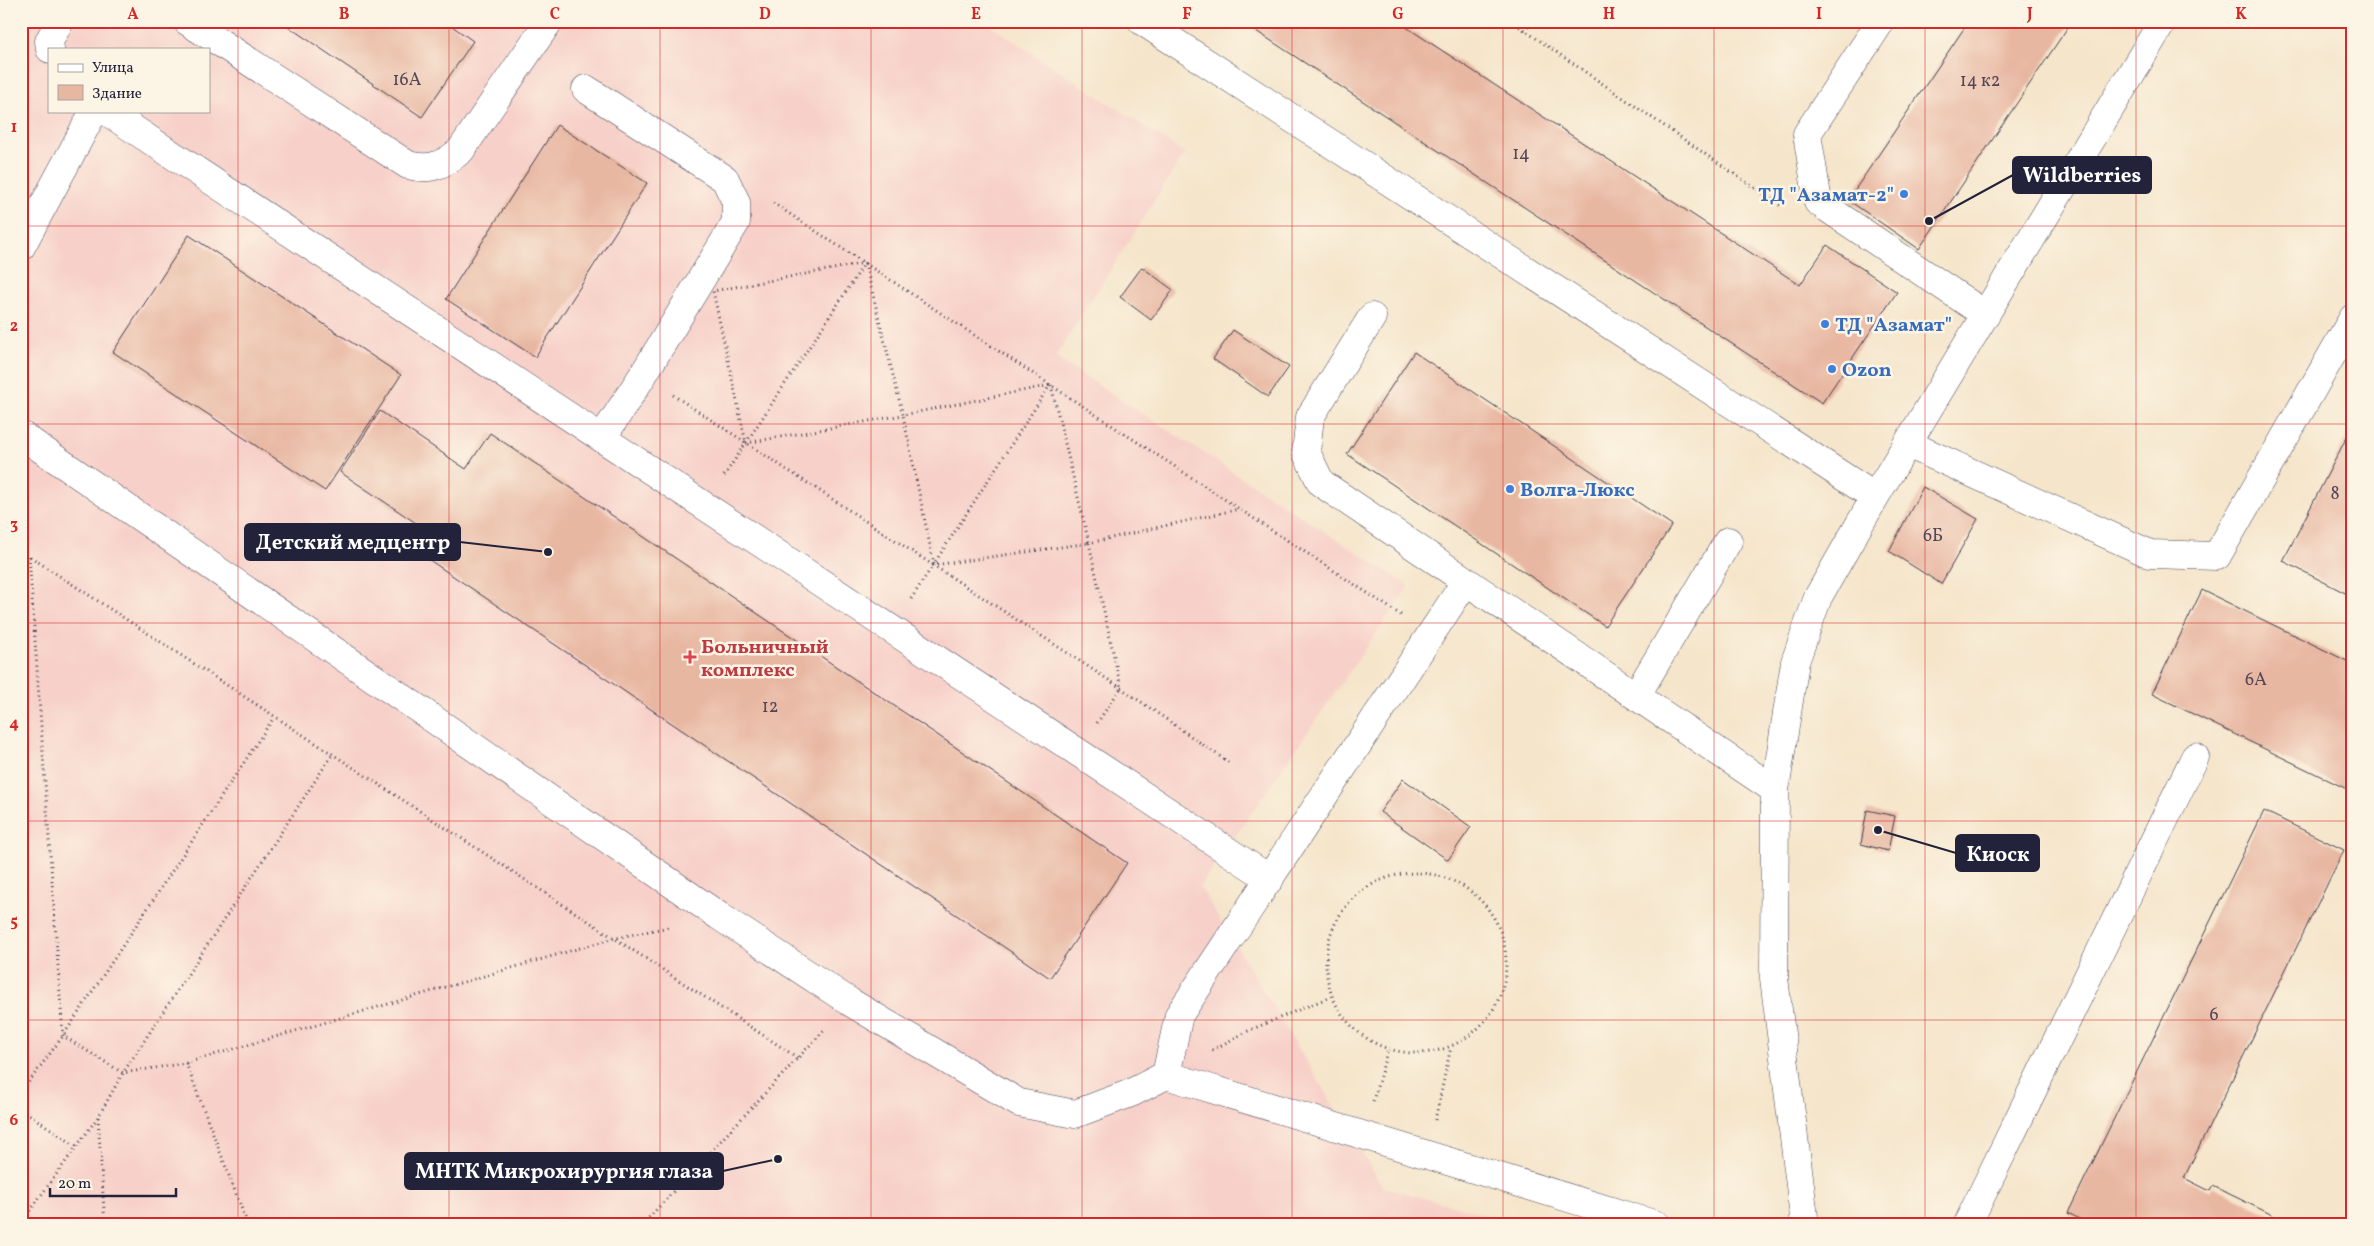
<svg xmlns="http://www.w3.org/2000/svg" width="2374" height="1246" viewBox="0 0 2374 1246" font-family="Vollkorn,serif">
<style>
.built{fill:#f7d1c9;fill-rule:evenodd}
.building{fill:#e8b7a2}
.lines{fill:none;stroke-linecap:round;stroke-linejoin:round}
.minor-casing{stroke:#423f51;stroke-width:29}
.path{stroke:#423f51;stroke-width:3;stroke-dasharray:1 4;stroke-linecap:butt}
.minor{stroke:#fff;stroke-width:28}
.grid{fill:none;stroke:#d62828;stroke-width:1;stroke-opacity:0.55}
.shop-dot{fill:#3f7fe0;stroke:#fcf5e5;stroke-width:2}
.health-dot{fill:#e0444e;stroke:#fcf5e5;stroke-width:2}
.labels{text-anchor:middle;stroke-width:5;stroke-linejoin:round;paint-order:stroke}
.number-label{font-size:18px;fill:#544755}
.shop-label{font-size:20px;font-weight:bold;fill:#366cbe;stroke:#fcf5e5;text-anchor:start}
.health-label{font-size:20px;font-weight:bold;fill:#be3a42;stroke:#fcf5e5;text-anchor:start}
.leader{fill:none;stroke:#22223b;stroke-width:2}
.callout-dot{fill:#22223b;stroke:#fcf5e5;stroke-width:2}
.callout{fill:#22223b;stroke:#22223b;stroke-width:2}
.callout-label{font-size:21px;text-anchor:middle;font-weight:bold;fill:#fff}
.neatline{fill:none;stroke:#d62828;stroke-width:2}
.grid-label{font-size:16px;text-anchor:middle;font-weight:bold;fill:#d62828}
</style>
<rect width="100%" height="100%" fill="#fcf5e5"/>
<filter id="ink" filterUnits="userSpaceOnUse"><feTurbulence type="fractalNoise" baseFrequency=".02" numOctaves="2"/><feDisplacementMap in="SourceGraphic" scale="10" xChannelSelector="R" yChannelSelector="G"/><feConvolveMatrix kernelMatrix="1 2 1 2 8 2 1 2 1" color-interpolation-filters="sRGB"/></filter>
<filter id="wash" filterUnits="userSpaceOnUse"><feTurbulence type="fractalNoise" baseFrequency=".0096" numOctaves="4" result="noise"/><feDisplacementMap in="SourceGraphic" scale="20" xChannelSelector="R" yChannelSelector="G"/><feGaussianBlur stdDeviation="1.12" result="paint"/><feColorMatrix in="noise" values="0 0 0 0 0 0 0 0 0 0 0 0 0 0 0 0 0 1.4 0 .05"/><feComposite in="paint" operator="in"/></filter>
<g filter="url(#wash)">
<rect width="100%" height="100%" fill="#f5e5cb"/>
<path class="built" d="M 21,21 L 983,21 L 1185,153 L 1055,357 L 1409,586 L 1200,887 L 1383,1187 L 1526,1225 L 21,1225 ZM 49,49 L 209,49 L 209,111 L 49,111 Z"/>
<g id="blocks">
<path class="building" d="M 280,21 L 445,21 L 473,41 L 422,117 Z
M 1241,21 L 1397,21 L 1800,285 L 1827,245 L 1897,292 L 1822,403 Z
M 1969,21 L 2072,21 L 1919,249 L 1848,200 Z
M 557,125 L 647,183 L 535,357 L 446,299 Z
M 189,235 L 401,375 L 325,491 L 113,352 Z
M 1142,267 L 1173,290 L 1151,320 L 1120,297 Z
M 1233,330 L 1289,367 L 1268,397 L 1213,359 Z
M 1414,352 L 1672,525 L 1605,626 L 1347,454 Z
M 380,411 L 466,469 L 490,433 L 1127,863 L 1050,978 L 413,549 L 425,529 L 340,472 Z
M 2353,425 L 2353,597 L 2283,561 Z
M 1923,487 L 1978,519 L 1941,584 L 1889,551 Z
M 2202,590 L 2353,664 L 2353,792 L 2152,694 Z
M 1403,779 L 1471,827 L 1448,860 L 1380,812 Z
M 1867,810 L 1895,816 L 1888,851 L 1861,844 Z
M 2264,811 L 2344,850 L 2184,1178 L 2210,1191 L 2213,1186 L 2293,1225 L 2091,1225 L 2068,1213 Z"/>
</g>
</g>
<g filter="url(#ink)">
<use href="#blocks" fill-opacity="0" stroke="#423f51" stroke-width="1"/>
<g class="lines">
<g class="minor-casing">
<path id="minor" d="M 187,21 L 408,165 C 430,171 444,165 461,150 L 549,21
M 1142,21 L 1875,497
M 1881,21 L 1807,134 L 1818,202 L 1986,315
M 50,49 L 49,41 L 60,21
M 586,89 L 725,179 L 736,202 L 736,222 L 643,375 L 602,438
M 106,111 L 1270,879
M 21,247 L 94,111
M 1372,317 L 1310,417 L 1306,452 L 1321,483 L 1775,790
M 21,435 L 719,916 L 850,1002 L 1019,1103 L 1075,1114 L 1131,1093 L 1166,1075 L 1657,1225
M 1908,444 L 2150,554 L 2217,556 L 2353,318
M 1636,696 L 1728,541
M 1166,1075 L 1179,1015 L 1466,581
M 1805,1225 L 1774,978 L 1775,790 L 1795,662 L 1818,597 L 1875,497 L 2163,21
M 1967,1225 L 2195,757"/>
</g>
<path class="path" d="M 1511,21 L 1781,206
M 1524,30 L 1533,21
M 773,203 L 1401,615
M 865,263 L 903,415 L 746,443 L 713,291 Z
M 1051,385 L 1089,543 L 934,565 L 903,415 Z
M 673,395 L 1121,688 L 1231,764
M 724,476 L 865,263
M 29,556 L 63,1036 L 123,1073 L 186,1063 L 611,939 L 669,927
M 21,567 L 29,556 L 798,1058
M 911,599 L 1050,385
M 1097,723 L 1121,688 L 1089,543 L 1239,509
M1326 963a90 90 0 1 1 180 0a90 90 0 1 1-180 0Z
M 1212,1050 L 1250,1030 L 1330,997
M 186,1063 L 248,1225
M 21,1095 L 28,1083 L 63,1036 L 274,717
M 1373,1101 L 1387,1052
M 21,1109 L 76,1146
M 98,1117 L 105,1225
M 1435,1120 L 1451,1047
M 21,1223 L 98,1117 L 123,1073 L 332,755
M 642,1225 L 826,1028"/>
<use href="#minor" class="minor"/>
</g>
</g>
<path class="grid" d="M 238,21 L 238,1225M 449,21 L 449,1225M 660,21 L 660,1225M 871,21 L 871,1225M 1082,21 L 1082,1225M 1292,21 L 1292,1225M 1503,21 L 1503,1225M 1714,21 L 1714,1225M 1925,21 L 1925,1225M 2136,21 L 2136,1225M 21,226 L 2353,226M 21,424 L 2353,424M 21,623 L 2353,623M 21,821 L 2353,821M 21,1020 L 2353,1020"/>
<g class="shop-dot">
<circle cx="1904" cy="194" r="5"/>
<circle cx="1825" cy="324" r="5"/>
<circle cx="1832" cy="369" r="5"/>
<circle cx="1510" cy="489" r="5"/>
</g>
<path class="health-dot" d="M687.5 649.5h5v5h5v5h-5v5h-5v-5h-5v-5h5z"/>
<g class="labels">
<g class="number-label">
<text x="407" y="85">16А</text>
<text x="1980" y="86">14 к2</text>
<text x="1521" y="159">14</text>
<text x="2335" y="499">8</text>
<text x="1933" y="541">6Б</text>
<text x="2256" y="685">6А</text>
<text x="770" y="712">12</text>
<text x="2214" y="1020">6</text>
</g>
<g class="shop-label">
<text x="1894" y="201" text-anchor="end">ТД "Азамат-2"</text>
<text x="1835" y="331">ТД "Азамат"</text>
<text x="1842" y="376">Ozon</text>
<text x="1520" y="496">Волга-Люкс</text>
</g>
<g class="health-label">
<text x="701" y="653">Больничный<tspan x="701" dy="23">комплекс</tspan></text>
</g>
</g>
<path class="leader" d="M1929 221L2013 175M548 552L460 542M1878 830L1956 853M778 1159L723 1171"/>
<g class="callout-dot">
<circle cx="1929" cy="221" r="5"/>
<circle cx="548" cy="552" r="5"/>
<circle cx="1878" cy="830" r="5"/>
<circle cx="778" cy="1159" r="5"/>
</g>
<g class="callout">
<rect x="2013" y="157" width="138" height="36" rx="5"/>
<rect x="245" y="524" width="215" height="36" rx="5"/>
<rect x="1956" y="835" width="83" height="36" rx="5"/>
<rect x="405" y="1153" width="318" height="36" rx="5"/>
</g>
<g class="callout-label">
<text x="2082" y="182">Wildberries</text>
<text x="353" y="549">Детский медцентр</text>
<text x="1998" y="861">Киоск</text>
<text x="564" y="1178">МНТК Микрохирургия глаза</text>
</g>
<rect width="2374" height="1246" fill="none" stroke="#fcf5e5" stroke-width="55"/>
<rect x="48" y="48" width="162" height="65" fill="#fcf5e5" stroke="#a5a1a1"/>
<rect x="58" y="64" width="25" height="8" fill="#ffffff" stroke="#a5a1a1"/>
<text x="92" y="72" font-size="15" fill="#22223b">Улица</text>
<rect x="58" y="85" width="25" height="15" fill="#e8b7a2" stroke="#a5a1a1"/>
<text x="92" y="98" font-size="15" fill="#22223b">Здание</text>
<path d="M50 1188v8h126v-8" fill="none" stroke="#22223b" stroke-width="2.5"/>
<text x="58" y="1188" font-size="15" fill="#22223b" stroke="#fcf5e5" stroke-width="4" paint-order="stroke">20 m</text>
<rect x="28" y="28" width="2318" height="1190" class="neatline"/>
<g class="grid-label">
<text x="133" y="19">A</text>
<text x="344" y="19">B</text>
<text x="555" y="19">C</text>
<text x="765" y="19">D</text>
<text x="976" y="19">E</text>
<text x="1187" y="19">F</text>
<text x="1398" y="19">G</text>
<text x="1609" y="19">H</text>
<text x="1819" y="19">I</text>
<text x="2030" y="19">J</text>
<text x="2241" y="19">K</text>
<text x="14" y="132">1</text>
<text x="14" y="331">2</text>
<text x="14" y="529">3</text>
<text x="14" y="728">4</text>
<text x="14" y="926">5</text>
<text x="14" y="1125">6</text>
</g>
</svg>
